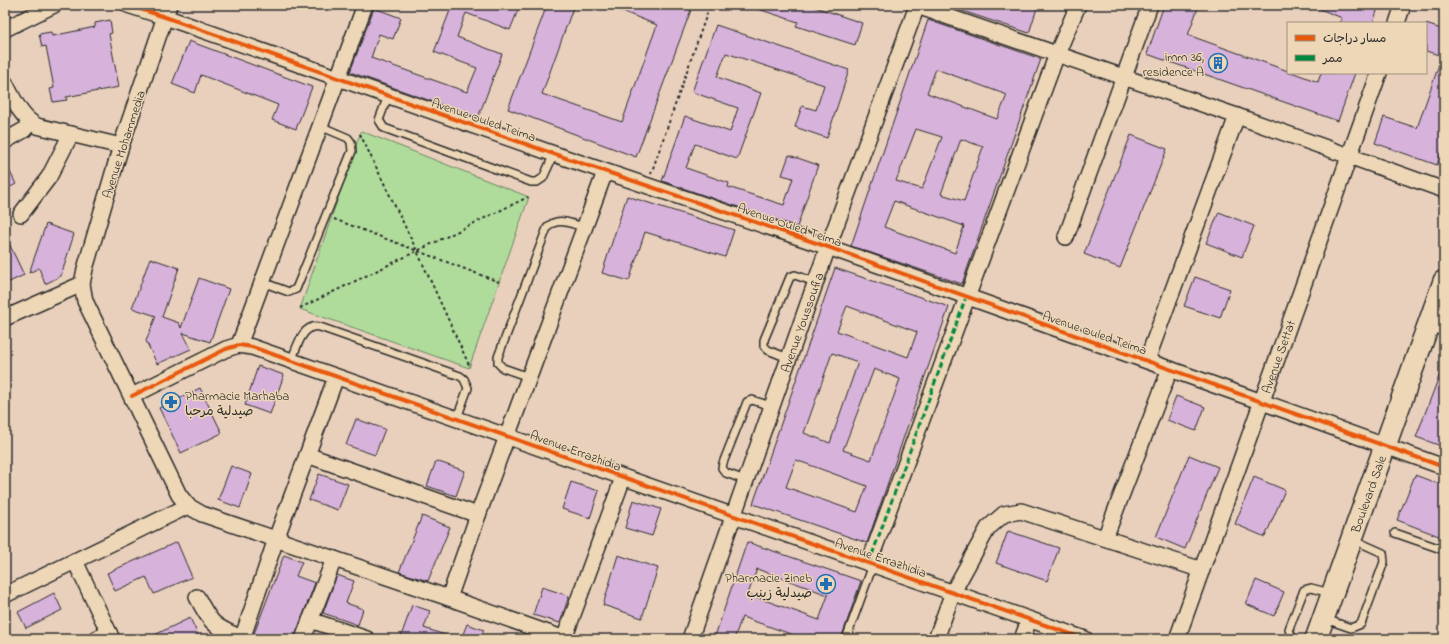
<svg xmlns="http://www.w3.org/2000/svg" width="1449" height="644" viewBox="0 0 1449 644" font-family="'Indie Flower','Playpen Sans Arabic',sans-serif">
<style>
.green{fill:#afdc9b;stroke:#6d8463}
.building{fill:#d7b2db;stroke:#2b2b2b;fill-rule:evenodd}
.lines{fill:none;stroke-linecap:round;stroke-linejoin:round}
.lane-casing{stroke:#2b2b2b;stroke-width:10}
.street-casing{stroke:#2b2b2b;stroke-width:18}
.secondary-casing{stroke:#2b2b2b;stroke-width:24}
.path{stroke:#2b2b2b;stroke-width:2;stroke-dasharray:3 3;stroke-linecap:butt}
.lane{stroke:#edd7b6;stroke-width:7}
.street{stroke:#edd7b6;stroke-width:15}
.secondary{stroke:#edd7b6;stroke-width:21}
.quiet{stroke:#00873e;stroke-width:3;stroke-dasharray:6 3;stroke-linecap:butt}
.cycleway-casing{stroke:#edd7b6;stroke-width:6}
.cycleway{stroke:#e8590c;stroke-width:4}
.labels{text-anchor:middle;stroke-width:3;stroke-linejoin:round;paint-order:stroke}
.poi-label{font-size:13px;fill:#2b2b2b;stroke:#edd7b6;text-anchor:end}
.street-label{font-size:13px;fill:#2b2b2b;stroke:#edd7b6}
</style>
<rect width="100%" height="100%" fill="#e9d0bd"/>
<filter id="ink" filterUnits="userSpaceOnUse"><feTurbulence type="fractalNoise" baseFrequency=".025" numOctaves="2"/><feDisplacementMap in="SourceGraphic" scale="8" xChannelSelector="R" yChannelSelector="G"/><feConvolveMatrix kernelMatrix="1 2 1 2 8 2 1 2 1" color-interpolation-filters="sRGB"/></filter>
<g filter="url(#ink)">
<path class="green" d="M 361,131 L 529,197 L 469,368 L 300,309 Z"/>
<path class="building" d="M 446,5 L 520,5 L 510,30 L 466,13 L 457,37 L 502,54 L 478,118 L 350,72 L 374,8 L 401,18 L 393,39 L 379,34 L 371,58 L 467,92 L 477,68 L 434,52 L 451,8 Z
M 547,5 L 574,5 L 542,94 L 622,122 L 657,25 L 606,5 L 677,5 L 691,10 L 636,157 L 508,109 Z
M 752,5 L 809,5 L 862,23 L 855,45 L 796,26 L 798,22 L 752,7 Z
M 950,5 L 1006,5 L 1014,8 L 1015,5 L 1038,5 L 1029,33 L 950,7 Z
M 1164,5 L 1199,5 L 1188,35 L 1288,71 L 1288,73 L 1294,73 L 1318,82 L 1321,73 L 1355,73 L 1338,121 L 1147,54 Z
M 1310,5 L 1379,5 L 1373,23 L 1340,23 L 1342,18 Z
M 110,20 L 112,33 L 109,34 L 119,87 L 66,97 L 67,100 L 53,102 L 50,89 L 54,88 L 46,46 L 42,47 L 39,34 L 51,32 L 52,36 L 95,27 L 95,23 Z
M 928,20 L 1041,59 L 962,284 L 851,246 ZM 936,69 L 1007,95 L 997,119 L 927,93 ZM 916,129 L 942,137 L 922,189 L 896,181 ZM 961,139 L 983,147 L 964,201 L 941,194 ZM 894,201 L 964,226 L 955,253 L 884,227 Z
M 1426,24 L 1444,30 L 1444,145 L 1437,165 L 1375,143 L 1384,117 L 1417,128 L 1442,56 L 1426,51 Z
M 716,25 L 849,70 L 827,138 L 795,127 L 802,106 L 816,110 L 824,85 L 726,53 L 717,77 L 761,93 L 737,159 L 695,144 L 686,168 L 729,183 L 728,187 L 784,205 L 793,178 L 782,175 L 789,155 L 818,165 L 797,227 L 662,181 L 685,116 L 730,132 L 738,108 L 692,92 Z
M 189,41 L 312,87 L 296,129 L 272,120 L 278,105 L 201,75 L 195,93 L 172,84 Z
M 1131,135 L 1167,149 L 1120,268 L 1084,254 Z
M 5,162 L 16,184 L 5,190 Z
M 627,196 L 734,230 L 725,257 L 645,232 L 629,281 L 602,273 Z
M 1219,212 L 1254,226 L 1242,257 L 1206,243 Z
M 46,224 L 74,234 L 61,276 L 45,284 L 39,268 L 29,273 Z
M 5,235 L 24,275 L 5,284 Z
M 150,258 L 179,268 L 162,317 L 179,323 L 181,328 L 199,278 L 229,289 L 210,342 L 183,333 L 191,349 L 157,364 L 146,341 L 156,316 L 132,308 Z
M 835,268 L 949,307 L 867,543 L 753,504 ZM 847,306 L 917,332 L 908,357 L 837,331 ZM 832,353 L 858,362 L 830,443 L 804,433 ZM 874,369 L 900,379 L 871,460 L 843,450 ZM 796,460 L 867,486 L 857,512 L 786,487 Z
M 1195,277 L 1230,289 L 1220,318 L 1184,306 Z
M 258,366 L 284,375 L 270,414 L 245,405 Z
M 1443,366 L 1444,366 L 1444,447 L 1416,437 Z
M 200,388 L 222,433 L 181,453 L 159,408 Z
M 1176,396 L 1205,407 L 1196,431 L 1167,420 Z
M 356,419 L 385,429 L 375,455 L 346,445 Z
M 1189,455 L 1218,467 L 1185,549 L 1156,537 Z
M 436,461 L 465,471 L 456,496 L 427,486 Z
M 231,466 L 252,474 L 240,508 L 218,500 Z
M 319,474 L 348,484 L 338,510 L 309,500 Z
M 1415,475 L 1444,486 L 1444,538 L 1397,520 Z
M 1254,477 L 1285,490 L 1265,537 L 1235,524 Z
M 571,482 L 599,491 L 590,518 L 562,509 Z
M 633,500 L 661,509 L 652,536 L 625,528 Z
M 422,516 L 450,527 L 428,581 L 399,572 Z
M 1008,531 L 1059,548 L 1047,581 L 996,563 Z
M 177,542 L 192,577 L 154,594 L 146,577 L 115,591 L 107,573 Z
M 747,542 L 861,581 L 841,639 L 805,639 L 742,617 L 734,639 L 714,639 ZM 757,569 L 828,595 L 819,620 L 748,594 Z
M 284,555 L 302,562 L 296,576 L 315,583 L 294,639 L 252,639 Z
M 618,555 L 658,568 L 642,618 L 603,605 Z
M 337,575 L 354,581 L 346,603 L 363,609 L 358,625 L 323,613 Z
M 1256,580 L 1284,592 L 1274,616 L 1246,604 Z
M 542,587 L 569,596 L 560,623 L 533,615 Z
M 54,593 L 62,610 L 26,628 L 18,612 Z
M 412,605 L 430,611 L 424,628 L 451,637 L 451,639 L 400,639 Z
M 190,618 L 200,639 L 146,639 Z
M 467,624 L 484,630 L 480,639 L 461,639 Z"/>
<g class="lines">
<g class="lane-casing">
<path id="lane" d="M 388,96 L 379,120 L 384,128 L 531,182 L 537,182 L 543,178 L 554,154
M 262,282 L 289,292 L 296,289 L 352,151 L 351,142 L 348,138 L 320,126
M 788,358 L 768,350 L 764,346 L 764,340 L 790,277 L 795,275 L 815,282
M 291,361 C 297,348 302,323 320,327 L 460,376 L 464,379 L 468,388 L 457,418
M 529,377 L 503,368 L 498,363 L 498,357 L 547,228 C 557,216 571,224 584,227
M 745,480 L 726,473 L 722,468 L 723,463 L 747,402 L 752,400 L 771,406
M 1395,533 L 1444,550
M 1325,619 L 1351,628 L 1361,624 L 1384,562 L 1383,553 L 1354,540
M 846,639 L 873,565
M 1292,639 L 1289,629 L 1304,590 L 1311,588 L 1330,593"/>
</g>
<g class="street-casing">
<g id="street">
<path d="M 128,5 L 165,17 L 554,154 L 828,247 L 1444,467"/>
<path d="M 169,5 L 121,146 L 85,269 L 82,284 L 85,301 L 179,495 L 188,506 L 202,514 L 449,598 L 565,639"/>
<path d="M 914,5 L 1237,116 L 1444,190"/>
<path d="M 1397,23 L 1403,5"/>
<path d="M 5,29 L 54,5"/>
<path d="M 5,83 C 14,99 20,117 37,126 L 121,146"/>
<path d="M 5,141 L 24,130 L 30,122"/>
<path d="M 21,214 L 49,177 L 71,134"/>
<path d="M 1066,237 L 1150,5"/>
<path d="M 5,318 L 82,284"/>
<path d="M 1430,323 L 1444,328"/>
<path d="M 239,345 L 365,5"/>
<path d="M 1147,360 L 1237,116"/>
<path d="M 132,396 L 226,349 L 239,345 L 252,347 L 1085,639"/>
<path d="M 307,455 L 478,515"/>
<path d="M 1105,538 L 1170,369"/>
<path d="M 75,561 L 112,639"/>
<path d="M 869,563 L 1057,54 L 1078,5"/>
<path d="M 5,595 L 188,506"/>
<path d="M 197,597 C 211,624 214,627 242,638"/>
<path d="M 449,598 L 478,515 L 605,172"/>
<path d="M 310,620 L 367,639"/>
<path d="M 96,639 L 109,633"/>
<path d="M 242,639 L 276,539 L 336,377"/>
<path d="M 303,639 L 334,559"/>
<path d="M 564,639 L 623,478"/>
<path id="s1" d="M 690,639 L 828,247 L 917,6"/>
<path d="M 936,639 L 953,592 L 988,528 L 1004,514 L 1021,511 L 1202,570"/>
<path d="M 1022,639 L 1029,620"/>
<path id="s2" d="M 1177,639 L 1379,73"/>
</g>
</g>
<g class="secondary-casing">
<g id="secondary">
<path id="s3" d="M 1316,639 L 1444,281"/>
</g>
</g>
<path class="path" d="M 360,134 L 417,251 L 469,365
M 651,174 L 710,5
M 334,219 L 499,282
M 300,308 L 528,197"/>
<use href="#lane" class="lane"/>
<use href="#street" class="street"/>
<use href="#secondary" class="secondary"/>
<path class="quiet" d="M 869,563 L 966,297"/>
<g class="cycleway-casing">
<path id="cycleway" d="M 128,5 L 165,17 L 554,154 L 828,247 L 1444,467
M 132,396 L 226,349 L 239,345 L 252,347 L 1085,639"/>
</g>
<use href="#cycleway" class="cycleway"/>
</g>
</g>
<defs>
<g id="building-ring" transform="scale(1)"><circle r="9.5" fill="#edd7b6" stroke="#1f6fb2" stroke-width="1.5"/><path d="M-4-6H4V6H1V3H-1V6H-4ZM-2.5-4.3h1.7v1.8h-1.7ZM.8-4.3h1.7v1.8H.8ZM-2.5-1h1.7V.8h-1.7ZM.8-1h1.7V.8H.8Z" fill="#1f6fb2"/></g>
<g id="pharmacy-ring" transform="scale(1)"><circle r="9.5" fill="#edd7b6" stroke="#1f6fb2" stroke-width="1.5"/><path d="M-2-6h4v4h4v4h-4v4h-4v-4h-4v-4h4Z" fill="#1f6fb2"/></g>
</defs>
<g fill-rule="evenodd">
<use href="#building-ring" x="1218" y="63"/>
<use href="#pharmacy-ring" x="171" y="402"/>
<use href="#pharmacy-ring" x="826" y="584"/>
</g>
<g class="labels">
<g class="poi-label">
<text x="1204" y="61">imm 36,<tspan x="1204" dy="15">residence A</tspan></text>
<text x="185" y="400" text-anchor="start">Pharmacie Marhaba<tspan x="185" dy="15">صيدلية مرحبا</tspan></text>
<text x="812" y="582">Pharmacie Zineb<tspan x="812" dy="15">صيدلية زينب</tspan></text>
</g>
<g class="street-label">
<text transform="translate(484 119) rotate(19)" y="5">Avenue Ouled Teima</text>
<text transform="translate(123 144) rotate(-72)" y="5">Avenue Mohammedia</text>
<text transform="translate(790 224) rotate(19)" y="5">Avenue Ouled Teima</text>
<text dy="5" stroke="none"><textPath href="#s1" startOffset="336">Avenue Youssoufia</textPath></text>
<text transform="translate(1095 332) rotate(19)" y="5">Avenue Ouled Teima</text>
<text dy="5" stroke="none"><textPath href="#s2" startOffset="300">Avenue Settat</textPath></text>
<text transform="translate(576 450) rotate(20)" y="5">Avenue Errazhidia</text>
<text dy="5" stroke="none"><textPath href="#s3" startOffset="154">Boulevard Sale</textPath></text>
<text transform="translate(881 557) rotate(19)" y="5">Avenue Errazhidia</text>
</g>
</g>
<rect width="1449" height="644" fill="none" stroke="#edd7b6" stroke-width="20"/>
<rect x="10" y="10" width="1429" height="624" fill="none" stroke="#2b2b2b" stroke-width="1.5" filter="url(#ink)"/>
<rect x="1287" y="22" width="140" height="52" fill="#edd7b6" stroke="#9f927e"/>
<rect x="1295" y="35" width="20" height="6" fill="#e8590c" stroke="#9f927e"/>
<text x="1323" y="42" font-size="12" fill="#2b2b2b">مسار دراجات</text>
<rect x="1295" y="55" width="20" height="6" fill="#00873e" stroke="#9f927e"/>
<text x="1323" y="62" font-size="12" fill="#2b2b2b">ممر</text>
</svg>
